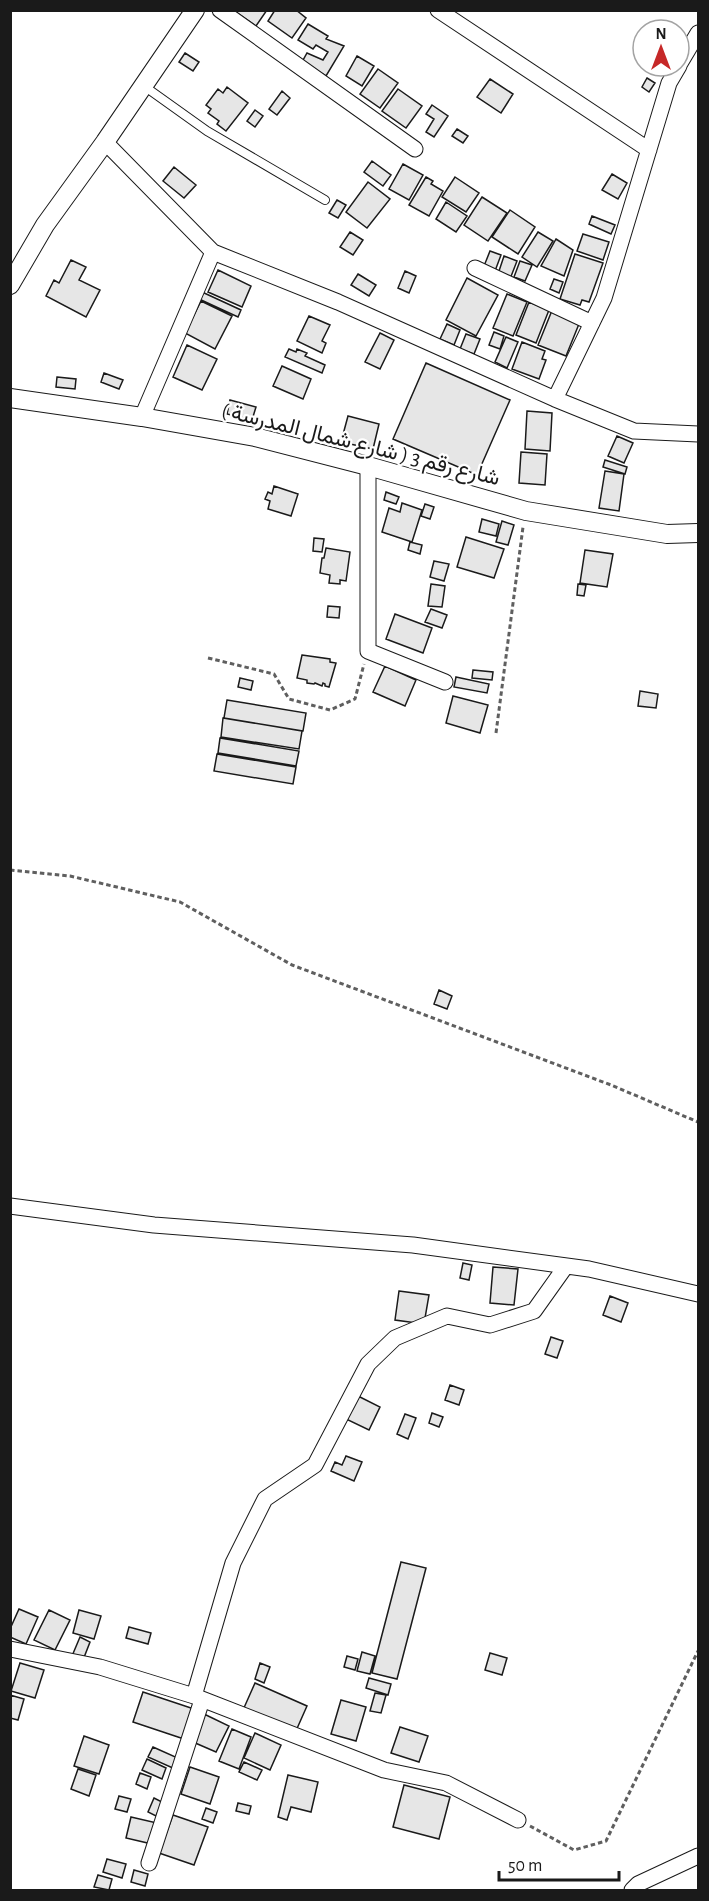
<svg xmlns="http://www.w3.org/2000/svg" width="709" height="1901" viewBox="0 0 709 1901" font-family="'Alegreya Sans',Vazirmatn,sans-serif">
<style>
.building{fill:#e6e6e6;stroke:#1a1a1a;stroke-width:1.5}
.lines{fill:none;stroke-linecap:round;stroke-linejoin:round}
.service-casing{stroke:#1a1a1a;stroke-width:10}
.minor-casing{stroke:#1a1a1a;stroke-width:17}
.tertiary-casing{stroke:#1a1a1a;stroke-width:20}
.path{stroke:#5f5f5f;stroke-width:3;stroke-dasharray:4.5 3;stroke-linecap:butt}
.service{stroke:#fff;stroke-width:8}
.minor{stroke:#fff;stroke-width:15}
.tertiary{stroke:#fff;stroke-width:18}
.labels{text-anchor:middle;stroke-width:4.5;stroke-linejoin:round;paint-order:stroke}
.street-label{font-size:22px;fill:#1a1a1a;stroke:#fff}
</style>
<rect width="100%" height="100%" fill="#fff"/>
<path class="building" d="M 237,10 L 267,10 L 256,26 L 236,12 Z
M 275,10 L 296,10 L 306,18 L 292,38 L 268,21 Z
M 308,24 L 328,36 L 326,39 L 344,46 L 326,76 L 302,62 L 307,53 L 323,60 L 328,52 L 316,45 L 313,49 L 298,40 Z
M 185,53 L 199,62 L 193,71 L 179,62 Z
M 357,56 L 374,66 L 362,86 L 346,76 Z
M 378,69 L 398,83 L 380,108 L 360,94 Z
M 647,78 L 655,83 L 649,92 L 642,87 Z
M 490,79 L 513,94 L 501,113 L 477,97 Z
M 227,87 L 248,103 L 226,131 L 217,124 L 219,121 L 208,113 L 211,109 L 206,105 L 218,89 L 223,93 Z
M 398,89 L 422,106 L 406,128 L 382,111 Z
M 282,91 L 290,98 L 277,115 L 269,109 Z
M 432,105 L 448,116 L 434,137 L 426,132 L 434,119 L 426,114 Z
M 255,110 L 263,116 L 255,127 L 247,121 Z
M 457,129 L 468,136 L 463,143 L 452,136 Z
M 372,161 L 391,175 L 383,186 L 364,172 Z
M 403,164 L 423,175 L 409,200 L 389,189 Z
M 174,167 L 196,185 L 184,198 L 163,181 Z
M 612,174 L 627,183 L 618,199 L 602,190 Z
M 426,177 L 433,181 L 431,184 L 443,191 L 429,216 L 409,205 Z
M 455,177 L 479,193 L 466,212 L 442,197 Z
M 368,182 L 390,199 L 367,228 L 346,212 Z
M 482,197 L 507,213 L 488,241 L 464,225 Z
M 337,200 L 346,205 L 338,218 L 329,213 Z
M 446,202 L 467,216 L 456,232 L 436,219 Z
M 510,210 L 535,227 L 518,254 L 492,237 Z
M 592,216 L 615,225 L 611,234 L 589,224 Z
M 350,232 L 363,240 L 353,255 L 340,247 Z
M 538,232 L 553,241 L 537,267 L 522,257 Z
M 583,234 L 609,242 L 603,260 L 577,251 Z
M 556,239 L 573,250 L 564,276 L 541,266 Z
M 490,251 L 501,255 L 495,271 L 484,266 Z
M 575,254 L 603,263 L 589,302 L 582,300 L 580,305 L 560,299 Z
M 504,256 L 517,261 L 510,279 L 498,274 Z
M 71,260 L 86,267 L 79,280 L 100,290 L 86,317 L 46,296 L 54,280 L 59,283 Z
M 520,261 L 532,265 L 525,281 L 514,277 Z
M 218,270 L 251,286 L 242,307 L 208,292 Z
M 405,271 L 416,276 L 409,293 L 398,288 Z
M 358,274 L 376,285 L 369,296 L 351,285 Z
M 467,278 L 498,295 L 476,336 L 446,320 Z
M 554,279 L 563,282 L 559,293 L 550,289 Z
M 202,292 L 241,310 L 238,317 L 199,299 Z
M 507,294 L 527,302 L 513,336 L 493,328 Z
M 201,301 L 232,316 L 215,349 L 185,333 Z
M 529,302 L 549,310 L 536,343 L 516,335 Z
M 553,308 L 581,319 L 566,356 L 538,345 Z
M 309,316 L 330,325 L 322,341 L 326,343 L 322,353 L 297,341 Z
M 447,324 L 460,330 L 454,345 L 440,339 Z
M 494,332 L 504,336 L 500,349 L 489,345 Z
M 380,333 L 394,340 L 380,369 L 365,362 Z
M 466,334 L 480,339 L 474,354 L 460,349 Z
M 506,337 L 518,342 L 507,368 L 495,362 Z
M 522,342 L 545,351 L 542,359 L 546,360 L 539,379 L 512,369 Z
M 187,345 L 217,359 L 202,390 L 173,377 Z
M 289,349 L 296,352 L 297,349 L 307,353 L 305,356 L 325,365 L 322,373 L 285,357 Z
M 426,363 L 510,400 L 477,475 L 393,439 Z
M 282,366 L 311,379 L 303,399 L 273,386 Z
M 104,373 L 123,380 L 119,389 L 101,382 Z
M 57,377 L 76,379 L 75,389 L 56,387 Z
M 230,400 L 256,407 L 252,420 L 227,414 Z
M 527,411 L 552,413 L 550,451 L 525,449 Z
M 348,416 L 379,424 L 373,449 L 341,442 Z
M 617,436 L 633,443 L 624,463 L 608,456 Z
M 521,452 L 547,454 L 545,485 L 519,483 Z
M 605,460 L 627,467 L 625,474 L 603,467 Z
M 605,471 L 624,474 L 619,511 L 599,508 Z
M 274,486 L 298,494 L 291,516 L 268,509 L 270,501 L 265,499 L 268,492 L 272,494 Z
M 386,492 L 399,497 L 396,504 L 384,500 Z
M 402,503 L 422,510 L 412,542 L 382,532 L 389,508 L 400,512 Z
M 425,504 L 434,507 L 430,519 L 421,516 Z
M 482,519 L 499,524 L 496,536 L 479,532 Z
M 502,521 L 514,525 L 508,545 L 496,542 Z
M 466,537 L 504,549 L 494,578 L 457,567 Z
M 314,538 L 324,539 L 322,552 L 313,551 Z
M 410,542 L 422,545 L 420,554 L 408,550 Z
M 326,548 L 350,552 L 346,581 L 340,580 L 340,584 L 329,583 L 330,575 L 320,573 L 322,558 L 324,558 Z
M 585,550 L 613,554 L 607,587 L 580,583 Z
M 434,561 L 449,564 L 444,581 L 430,577 Z
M 431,584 L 445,586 L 442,607 L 428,606 Z
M 578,584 L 586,585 L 584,596 L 577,595 Z
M 328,606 L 340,607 L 339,618 L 327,617 Z
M 431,609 L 447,615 L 442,628 L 425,622 Z
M 395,614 L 432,628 L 423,653 L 386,639 Z
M 302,655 L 330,659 L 330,662 L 336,663 L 329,687 L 325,686 L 325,684 L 323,683 L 322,686 L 315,683 L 314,684 L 307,683 L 307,680 L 297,678 Z
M 385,666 L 416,680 L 405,706 L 373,692 Z
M 473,670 L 493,672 L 492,680 L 472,678 Z
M 456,677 L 489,684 L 487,693 L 454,687 Z
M 240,678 L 253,681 L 251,690 L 238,687 Z
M 640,691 L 658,694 L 656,708 L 638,706 Z
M 453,696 L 488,705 L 480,733 L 446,723 Z
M 227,700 L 306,713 L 303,731 L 224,718 Z
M 223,718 L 302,731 L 299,749 L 221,737 Z
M 220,738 L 299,751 L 296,766 L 218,753 Z
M 217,754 L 296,767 L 293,784 L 214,771 Z
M 439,990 L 452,996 L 447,1009 L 434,1004 Z
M 463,1263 L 472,1265 L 469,1280 L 460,1278 Z
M 493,1267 L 518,1269 L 514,1305 L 490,1303 Z
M 399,1291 L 429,1295 L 424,1324 L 395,1320 Z
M 610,1296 L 628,1303 L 621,1322 L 603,1315 Z
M 551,1337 L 563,1341 L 557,1358 L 545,1354 Z
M 450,1385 L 464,1390 L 459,1405 L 445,1400 Z
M 358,1396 L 380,1407 L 369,1430 L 346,1419 Z
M 432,1413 L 443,1417 L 439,1427 L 429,1423 Z
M 405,1414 L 416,1418 L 408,1439 L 397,1434 Z
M 346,1456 L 362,1462 L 354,1481 L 331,1471 L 335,1462 L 342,1465 Z
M 401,1562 L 426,1568 L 397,1679 L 372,1673 Z
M 19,1609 L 38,1617 L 26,1644 L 10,1637 L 10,1629 Z
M 49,1610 L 70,1620 L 55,1650 L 34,1640 Z
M 79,1610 L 101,1616 L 94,1639 L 73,1633 Z
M 129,1627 L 151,1633 L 148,1644 L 126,1638 Z
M 80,1637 L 90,1642 L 83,1660 L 72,1656 Z
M 362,1652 L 375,1656 L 370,1674 L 357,1671 Z
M 490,1653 L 507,1658 L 502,1675 L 485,1670 Z
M 347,1656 L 358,1659 L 355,1670 L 344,1667 Z
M 20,1663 L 44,1670 L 35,1698 L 11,1691 Z
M 260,1663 L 270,1667 L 264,1683 L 255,1679 Z
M 369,1678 L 391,1684 L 388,1695 L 366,1688 Z
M 255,1683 L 307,1706 L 295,1733 L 243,1710 Z
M 143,1692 L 194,1709 L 184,1739 L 133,1722 Z
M 375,1693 L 386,1695 L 381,1713 L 370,1711 Z
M 10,1695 L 24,1699 L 18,1720 L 10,1718 Z
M 341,1700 L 366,1707 L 356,1741 L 331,1734 Z
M 204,1714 L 229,1726 L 216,1752 L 193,1742 Z
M 400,1727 L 428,1736 L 419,1762 L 391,1753 Z
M 232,1729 L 251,1737 L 239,1769 L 219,1761 Z
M 255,1733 L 281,1745 L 270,1770 L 244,1758 Z
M 84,1736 L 109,1745 L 99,1774 L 74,1766 Z
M 153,1747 L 180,1759 L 175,1769 L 148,1757 Z
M 147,1759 L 166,1768 L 162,1779 L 142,1770 Z
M 244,1762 L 262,1770 L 257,1780 L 239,1772 Z
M 190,1767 L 219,1777 L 210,1804 L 181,1794 Z
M 78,1769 L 96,1775 L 89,1796 L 71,1789 Z
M 140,1773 L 151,1777 L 147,1789 L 136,1784 Z
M 288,1775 L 318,1782 L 311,1812 L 291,1807 L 287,1820 L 278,1817 Z
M 404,1785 L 450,1797 L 439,1839 L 393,1827 Z
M 119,1796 L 131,1799 L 127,1812 L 115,1809 Z
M 154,1798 L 162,1802 L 156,1816 L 148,1812 Z
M 238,1803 L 251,1806 L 249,1814 L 236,1811 Z
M 206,1808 L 217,1812 L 213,1823 L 202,1819 Z
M 173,1815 L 208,1827 L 194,1865 L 159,1853 Z
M 131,1817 L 157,1823 L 152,1844 L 126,1838 Z
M 107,1859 L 126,1864 L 122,1878 L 103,1872 Z
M 134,1870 L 148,1874 L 145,1886 L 131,1882 Z
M 98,1875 L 112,1879 L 109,1890 L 94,1887 Z"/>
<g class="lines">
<g class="service-casing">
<path id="service" d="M 144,86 L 207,131 L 325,200"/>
</g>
<g class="minor-casing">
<path id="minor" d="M 220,10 L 415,149
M 438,10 L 649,150
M 679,65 L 698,33
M 105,142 L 213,252 L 338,302 L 555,399 L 634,431 L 698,434
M 475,268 L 592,323
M 555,399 L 604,298 L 669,83 L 679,66
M 142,417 L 213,252
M 368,466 L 368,651 L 445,682
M 10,1206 L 154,1225 L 413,1245 L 589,1269 L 698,1294
M 10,1649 L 100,1667 L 194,1696 L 384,1770 L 446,1783 L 518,1820
M 194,1696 L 233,1563 L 265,1499 L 315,1465 L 368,1364 L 395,1338 L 447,1316 L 490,1325 L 534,1311 L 566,1266
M 149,1863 L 202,1700
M 632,1890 L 638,1884 L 698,1856"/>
</g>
<g class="tertiary-casing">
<path id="tertiary" d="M 10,285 L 45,225 L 105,142 L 195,10
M 10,398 L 142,417 L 255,437 L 368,466 L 526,511 L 667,534 L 698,533"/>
</g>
<path class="path" d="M 208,658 L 274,674 L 289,699 L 330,710 L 355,699 L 364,664
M 496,733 L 523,527
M 10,870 L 70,876 L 180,902 L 292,965 L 611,1085 L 698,1122
M 530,1826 L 574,1850 L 606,1841 L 698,1651"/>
<use href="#service" class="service"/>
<use href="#minor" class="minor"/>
<use href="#tertiary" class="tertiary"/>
</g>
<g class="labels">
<g class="street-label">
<text transform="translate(361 443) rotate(14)" y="8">شارع رقم 3 ( شارع شمال المدرسة )</text>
</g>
</g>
<rect width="709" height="1901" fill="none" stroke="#1a1a1a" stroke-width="24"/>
<g transform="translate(661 48)"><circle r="28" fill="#ffffff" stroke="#a3a3a3" stroke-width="1.5"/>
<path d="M0-4.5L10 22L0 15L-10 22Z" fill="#c62828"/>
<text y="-9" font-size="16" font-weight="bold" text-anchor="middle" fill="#1a1a1a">N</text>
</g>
<path d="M499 1871v9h120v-9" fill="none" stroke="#1a1a1a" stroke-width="3"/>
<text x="508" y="1871" font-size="18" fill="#1a1a1a" stroke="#ffffff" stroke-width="4.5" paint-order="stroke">50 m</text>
</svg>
